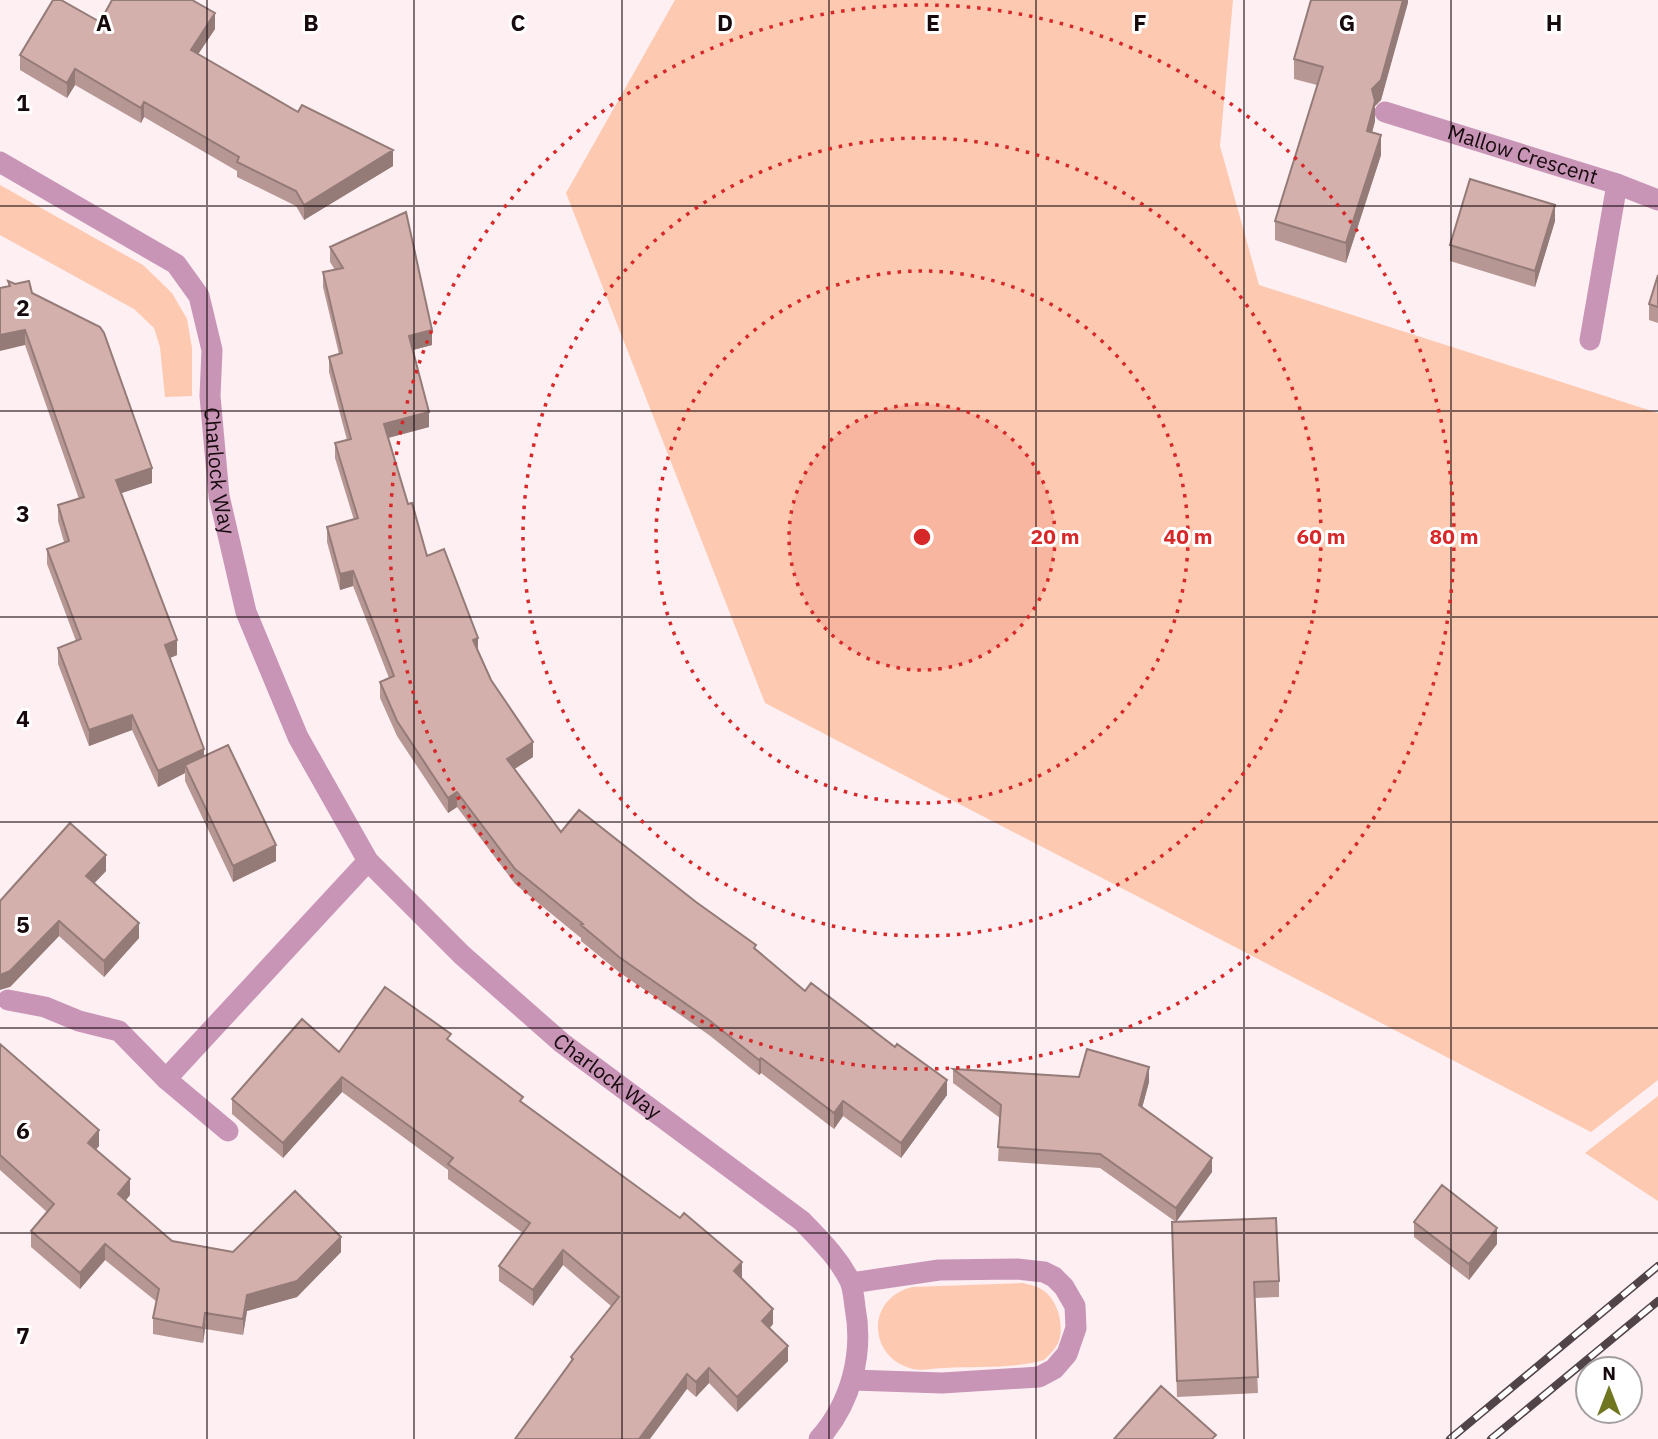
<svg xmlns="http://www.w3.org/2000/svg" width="1658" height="1439" viewBox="0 0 1658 1439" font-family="'IBM Plex Sans',sans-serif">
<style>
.green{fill:#fdc9b0}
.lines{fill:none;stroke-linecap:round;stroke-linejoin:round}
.minor{stroke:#c895b7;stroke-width:21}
.rail-casing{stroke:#514448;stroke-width:8}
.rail{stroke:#fff;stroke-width:5;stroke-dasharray:16;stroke-linecap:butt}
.wall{fill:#b69794}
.shaded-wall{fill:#947b78}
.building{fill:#d4b0ac;stroke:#947b78;stroke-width:2}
.grid{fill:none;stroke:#160a0d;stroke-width:2;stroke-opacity:0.55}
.ring{fill:none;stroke:#d62828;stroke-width:3.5;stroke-dasharray:3.5 7}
.labels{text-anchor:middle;stroke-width:6;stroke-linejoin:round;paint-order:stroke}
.street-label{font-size:21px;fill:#160a0d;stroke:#fff}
.grid-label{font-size:23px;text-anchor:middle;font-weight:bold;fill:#160a0d;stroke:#fff;stroke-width:6;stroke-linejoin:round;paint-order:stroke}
.centre{fill:#d62828;stroke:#fff;stroke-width:3.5}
.ring-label{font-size:21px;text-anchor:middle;font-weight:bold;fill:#d62828;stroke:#fff;stroke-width:6;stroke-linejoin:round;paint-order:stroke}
</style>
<rect width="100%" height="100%" fill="#feeff3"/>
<path class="green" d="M 675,0 L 1233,0 L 1220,146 L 1259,285 L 1658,413 L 1658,1080 L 1591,1132 L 765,703 L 566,193 Z
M 0,185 L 143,265 L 172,293 L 187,319 L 192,348 L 192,396 L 165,397 L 160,347 L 154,328 L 134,309 L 0,235 Z
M 1658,1096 L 1658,1201 L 1585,1153 Z
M 1023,1283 C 1030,1285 1038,1286 1044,1291 C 1057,1300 1063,1322 1060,1337 C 1058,1347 1050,1354 1044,1360 C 1013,1369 977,1366 945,1368 C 935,1368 922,1371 913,1369 C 868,1358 865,1299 912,1287 Z"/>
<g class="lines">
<g class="minor">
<path id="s1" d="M 1385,112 L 1617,184 L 1658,200"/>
<path id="s2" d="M 0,162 L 176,264 L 199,296 L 212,350 L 210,396 L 219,496 L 246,612 L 298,737 L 368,861 L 462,955 L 562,1043 L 802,1221 C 820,1240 838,1257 850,1281 C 853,1288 854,1298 855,1307 C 864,1354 851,1403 819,1439"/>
<path d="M 1590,340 L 1617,184"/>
<path d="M 8,1000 L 45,1007 L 79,1021 L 119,1031 L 166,1079 L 228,1131"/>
<path d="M 166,1079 L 368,861"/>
<path d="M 851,1283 L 939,1270 L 1017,1269 L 1044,1272 L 1054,1277 L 1064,1287 L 1075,1306 L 1076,1328 L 1067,1354 L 1054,1369 L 1039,1377 L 942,1383 L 853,1380"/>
</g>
<g class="rail-casing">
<path id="rail" d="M 1450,1439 L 1658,1266
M 1491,1439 L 1658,1301"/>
</g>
<use href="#rail" class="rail"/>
</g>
<path class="wall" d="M 1408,0 L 1381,100 L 1375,106 L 1375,121 L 1372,133 L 1381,155 L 1346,263 L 1275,240 L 1275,221 L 1317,85 L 1294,79 L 1294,59 Z
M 100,22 L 215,29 L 198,54 L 393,166 L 304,220 L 296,206 L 237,177 L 237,171 L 144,117 L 141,123 L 75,85 L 67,98 L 20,70 L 20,55 Z
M 1555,221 L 1535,287 L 1450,261 L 1450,245 Z
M 330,247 L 432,345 L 413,350 L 429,427 L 388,438 L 408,504 L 427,556 L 478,651 L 491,680 L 533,757 L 514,769 L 561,832 L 756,950 L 805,991 L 947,1095 L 901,1158 L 843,1116 L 834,1129 L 761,1073 L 759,1075 L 709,1035 L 619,972 L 581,941 L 581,938 L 515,884 L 457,807 L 448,813 L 397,736 L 380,698 L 380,682 L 389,678 L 353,586 L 340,590 L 327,542 L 327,527 L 354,520 L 335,458 L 335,443 L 347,440 L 329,372 L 329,357 L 339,354 L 323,287 L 323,272 L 335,270 L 330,262 Z
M 1658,275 L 1658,323 L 1649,320 L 1649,304 Z
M 8,281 L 32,293 L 152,483 L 121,493 L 177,655 L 170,658 L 204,756 L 276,861 L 233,882 L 185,781 L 185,773 L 158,787 L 132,730 L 89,746 L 58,664 L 58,648 L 76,641 L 47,564 L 47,549 L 64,542 L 58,521 L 58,505 L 79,499 L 25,345 L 8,286 Z
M 106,871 L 94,883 L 139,938 L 104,977 L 59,936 L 10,987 L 0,901 Z
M 451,1042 L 523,1104 L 742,1277 L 741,1278 L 773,1324 L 770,1328 L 788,1361 L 737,1412 L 709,1383 L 696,1397 L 687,1389 L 571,1363 L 571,1357 L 611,1306 L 563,1265 L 533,1306 L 499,1281 L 499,1266 L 523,1233 L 448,1179 L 448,1170 L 342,1092 L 283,1158 L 232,1114 L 232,1099 L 339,1052 Z
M 0,1044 L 99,1146 L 96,1149 L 130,1195 L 125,1201 L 172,1241 L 233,1252 L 341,1252 L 297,1297 L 247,1311 L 243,1335 L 205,1329 L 203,1343 L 153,1334 L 153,1318 L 157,1302 L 105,1260 L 80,1289 L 31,1247 L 31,1231 L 47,1212 L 0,1170 Z
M 953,1069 L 1149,1082 L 1142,1108 L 1212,1172 L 1176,1222 L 1100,1168 L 998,1161 L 1000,1118 L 953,1083 Z
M 1172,1222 L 1279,1281 L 1279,1297 L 1254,1298 L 1258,1393 L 1177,1397 Z
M 1414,1222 L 1497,1244 L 1469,1280 L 1414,1237 Z"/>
<path class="shaded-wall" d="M 1403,0 L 1408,0 L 1408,3 L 1381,100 L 1375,106 L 1375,121 L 1367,151 L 1367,131 L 1372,89 Z
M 215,13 L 215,29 L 191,65 L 191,50 Z
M 75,69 L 75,85 L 67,98 L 67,83 Z
M 144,102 L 144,117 L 141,123 L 141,108 Z
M 1381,135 L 1381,155 L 1346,263 L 1346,243 Z
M 393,150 L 393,166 L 304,220 L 304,205 Z
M 1555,205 L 1555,221 L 1535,287 L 1535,271 Z
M 25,330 L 25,345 L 0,351 L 0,335 Z
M 432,330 L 432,345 L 409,351 L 409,336 Z
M 429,412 L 429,427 L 384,439 L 384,424 Z
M 152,468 L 152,483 L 116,495 L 116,480 Z
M 353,571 L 353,586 L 340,590 L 340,574 Z
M 478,638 L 478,653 L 473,640 Z
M 177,640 L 177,655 L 165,660 L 165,645 Z
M 132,715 L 132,730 L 89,746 L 89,730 Z
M 533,742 L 533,757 L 507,774 L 507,759 Z
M 204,749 L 204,764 L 185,765 L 185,773 L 158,787 L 158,771 Z
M 457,792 L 457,807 L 448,813 L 448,798 Z
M 276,845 L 276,861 L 233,882 L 233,866 Z
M 106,855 L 106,871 L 86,892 L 86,876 Z
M 59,921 L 59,936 L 10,987 L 0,990 L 0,975 Z
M 139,923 L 139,938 L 104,977 L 104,961 Z
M 761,1058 L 761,1073 L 759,1075 L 759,1060 Z
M 1149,1067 L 1149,1082 L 1139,1119 L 1139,1105 Z
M 342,1077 L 342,1092 L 283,1158 L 283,1143 Z
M 947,1080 L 947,1095 L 901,1158 L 901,1143 Z
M 843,1101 L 843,1116 L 834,1129 L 834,1113 Z
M 99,1130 L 99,1146 L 88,1158 L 88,1143 Z
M 1212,1158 L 1212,1172 L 1176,1222 L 1176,1208 Z
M 130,1179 L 130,1195 L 118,1210 L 118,1194 Z
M 1497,1228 L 1497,1244 L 1469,1280 L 1469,1264 Z
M 341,1237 L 341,1252 L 297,1297 L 247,1311 L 243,1335 L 243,1319 L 247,1295 Z
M 105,1244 L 105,1260 L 80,1289 L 80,1273 Z
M 563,1250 L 563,1265 L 533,1306 L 533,1290 Z
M 742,1262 L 742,1277 L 734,1286 L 734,1271 Z
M 773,1309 L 773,1324 L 762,1336 L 762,1321 Z
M 205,1313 L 205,1329 L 203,1343 L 203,1328 Z
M 788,1346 L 788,1361 L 737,1412 L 737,1397 Z
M 709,1368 L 709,1383 L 696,1397 L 696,1382 Z
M 687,1374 L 687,1389 L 650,1439 L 639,1439 Z"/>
<path class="building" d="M 53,0 L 61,0 L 100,22 L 112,0 L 192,0 L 215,13 L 191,50 L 298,112 L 302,105 L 393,150 L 304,205 L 296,191 L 237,162 L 239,157 L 144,102 L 141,108 L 75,69 L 67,83 L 20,55 Z
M 1311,0 L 1403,0 L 1381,80 L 1372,89 L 1375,101 L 1367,131 L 1381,135 L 1346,243 L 1275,221 L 1323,67 L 1294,59 Z
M 1470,179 L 1555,205 L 1535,271 L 1450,245 Z
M 406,212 L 432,330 L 409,336 L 429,412 L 384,424 L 408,504 L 412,503 L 427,556 L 444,549 L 478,638 L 473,640 L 491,680 L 533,742 L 507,759 L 561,832 L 579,810 L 696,902 L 756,945 L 754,948 L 805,991 L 811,983 L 895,1047 L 897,1044 L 947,1080 L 901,1143 L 843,1101 L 834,1113 L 761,1058 L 759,1060 L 709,1020 L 619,957 L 581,925 L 583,924 L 515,869 L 457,792 L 448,798 L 397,721 L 380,682 L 394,676 L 353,571 L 340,574 L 327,527 L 358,518 L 335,443 L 351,439 L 329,357 L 342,353 L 323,272 L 343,268 L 330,247 Z
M 1658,275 L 1658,307 L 1649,304 Z
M 8,281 L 15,284 L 29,281 L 32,293 L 100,327 L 104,333 L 152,468 L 116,480 L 177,640 L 165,645 L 204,749 L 158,771 L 132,715 L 89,730 L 58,648 L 81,639 L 47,549 L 69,541 L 58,505 L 84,497 L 25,330 L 0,335 L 0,288 L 10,286 Z
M 228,745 L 276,845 L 233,866 L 185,765 Z
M 70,823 L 106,855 L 86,876 L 139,923 L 104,961 L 59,921 L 10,971 L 0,975 L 0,901 Z
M 385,987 L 451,1034 L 447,1039 L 523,1097 L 520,1101 L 680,1218 L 684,1213 L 742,1262 L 734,1271 L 773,1309 L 762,1321 L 788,1346 L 737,1397 L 709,1368 L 696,1382 L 687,1374 L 639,1439 L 515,1439 L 573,1359 L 571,1357 L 619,1297 L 563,1250 L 533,1290 L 499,1266 L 530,1223 L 448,1164 L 453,1158 L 342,1077 L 283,1143 L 232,1099 L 302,1019 L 339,1052 Z
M 0,1044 L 99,1130 L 88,1143 L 130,1179 L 118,1194 L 172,1241 L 233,1252 L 295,1191 L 341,1237 L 297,1281 L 247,1295 L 243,1319 L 205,1313 L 203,1328 L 153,1318 L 159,1289 L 105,1244 L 80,1273 L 31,1231 L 54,1204 L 0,1155 Z
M 1087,1049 L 1149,1067 L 1139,1105 L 1212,1158 L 1176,1208 L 1100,1154 L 998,1147 L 1001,1105 L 953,1069 L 1079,1077 Z
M 1442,1185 L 1497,1228 L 1469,1264 L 1414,1222 Z
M 1276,1218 L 1279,1281 L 1254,1282 L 1258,1377 L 1177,1381 L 1172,1222 Z
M 1161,1386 L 1216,1435 L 1212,1439 L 1114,1439 Z"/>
<path class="grid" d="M 207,0 L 207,1439M 414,0 L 414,1439M 622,0 L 622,1439M 829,0 L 829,1439M 1036,0 L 1036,1439M 1244,0 L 1244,1439M 1451,0 L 1451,1439M 0,206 L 1658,206M 0,411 L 1658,411M 0,617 L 1658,617M 0,822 L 1658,822M 0,1028 L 1658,1028M 0,1233 L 1658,1233"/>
<circle cx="922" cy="537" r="133" fill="#d62828" fill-opacity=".12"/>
<g class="ring">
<circle cx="922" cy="537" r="133"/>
<circle cx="922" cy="537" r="266"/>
<circle cx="922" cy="537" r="399"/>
<circle cx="922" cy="537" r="532"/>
</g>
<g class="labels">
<g class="street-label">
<text dy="7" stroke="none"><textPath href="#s1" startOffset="144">Mallow Crescent</textPath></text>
<text dy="7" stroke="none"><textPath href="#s2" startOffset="420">Charlock Way</textPath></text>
<text dy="7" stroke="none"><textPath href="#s2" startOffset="1164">Charlock Way</textPath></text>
</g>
</g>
<g class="grid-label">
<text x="104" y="31">A</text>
<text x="311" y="31">B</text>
<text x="518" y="31">C</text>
<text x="725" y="31">D</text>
<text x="933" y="31">E</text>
<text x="1140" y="31">F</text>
<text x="1347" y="31">G</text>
<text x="1554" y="31">H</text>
<text x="23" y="111">1</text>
<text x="23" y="316">2</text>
<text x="23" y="522">3</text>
<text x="23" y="727">4</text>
<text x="23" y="933">5</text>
<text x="23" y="1139">6</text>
<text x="23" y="1344">7</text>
</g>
<circle cx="922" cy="537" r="10" class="centre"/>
<g class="ring-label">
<text x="1055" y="544">20 m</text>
<text x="1188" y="544">40 m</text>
<text x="1321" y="544">60 m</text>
<text x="1454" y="544">80 m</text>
</g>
<g transform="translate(1609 1390)"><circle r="33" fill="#ffffff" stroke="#a29d9e" stroke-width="2"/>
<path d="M0-5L12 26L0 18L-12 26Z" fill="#6f761f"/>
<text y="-10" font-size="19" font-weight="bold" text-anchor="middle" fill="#160a0d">N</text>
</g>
</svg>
